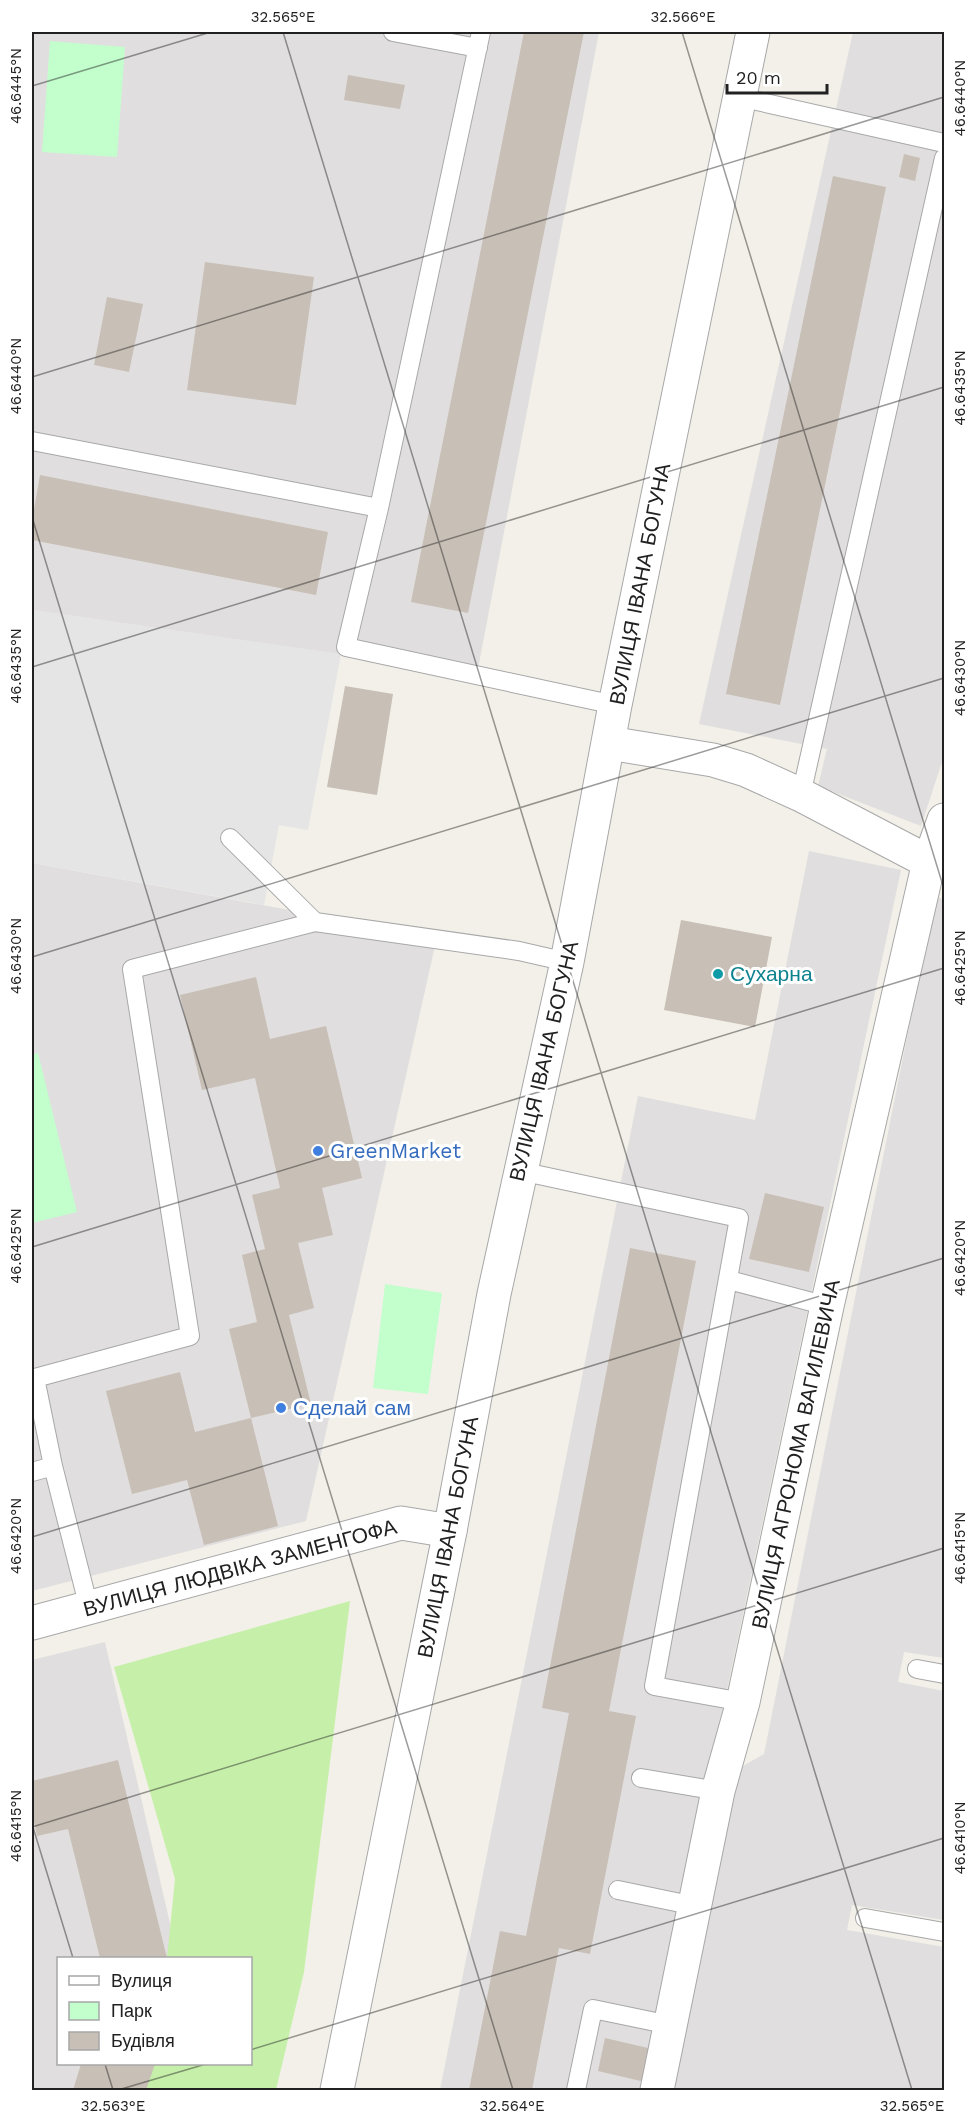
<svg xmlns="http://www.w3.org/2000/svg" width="976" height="2122" viewBox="0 0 976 2122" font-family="'Work Sans',sans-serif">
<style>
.residential{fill:#e0dede}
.grass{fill:#c6f0aa}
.park{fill:#c3fecd}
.parking{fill:#e5e5e5}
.building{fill:#c8bfb6}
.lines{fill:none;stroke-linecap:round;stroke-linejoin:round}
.service-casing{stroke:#a8a8a8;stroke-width:20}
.minor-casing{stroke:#a8a8a8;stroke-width:35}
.tertiary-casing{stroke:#a8a8a8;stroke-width:35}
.service{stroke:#fff;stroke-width:18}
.minor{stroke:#fff;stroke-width:33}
.tertiary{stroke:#fff;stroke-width:33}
.ticks{fill:none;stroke:#212121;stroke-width:1.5;stroke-opacity:0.45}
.culture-dot{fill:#0f9aa8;stroke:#fff;stroke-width:2}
.shop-dot{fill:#3f7fe0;stroke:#fff;stroke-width:2}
.labels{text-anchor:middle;stroke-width:6;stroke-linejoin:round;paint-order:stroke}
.street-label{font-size:21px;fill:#212121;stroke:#fff}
.culture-label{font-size:21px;fill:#0d838f;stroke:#fff;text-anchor:start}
.shop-label{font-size:21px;fill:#366cbe;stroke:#fff;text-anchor:start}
.neatline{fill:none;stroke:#212121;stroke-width:2}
.ticks-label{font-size:15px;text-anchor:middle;fill:#212121}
</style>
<rect width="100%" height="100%" fill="#f2f0e8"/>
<path class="residential" d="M 32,32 L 599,32 L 477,674 L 32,610 Z
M 853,32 L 944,32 L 944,756 L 921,826 L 818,786 L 827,749 L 699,724 Z
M 809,851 L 901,870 L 642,2090 L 440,2090 L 638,1096 L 755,1120 Z
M 32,863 L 437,937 L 306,1521 L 32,1591 Z
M 935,897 L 944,899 L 944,1658 L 904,1652 L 898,1682 L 944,1691 L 944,1920 L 852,1905 L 847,1930 L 944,1947 L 944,2090 L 669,2090 L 734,1771 L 764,1754 Z
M 105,1642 L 178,1958 L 58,1958 L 58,2064 L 202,2064 L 190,2090 L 32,2090 L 32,1660 Z"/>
<path class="grass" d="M 350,1601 L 304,1972 L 276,2090 L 140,2090 L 146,2064 L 250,2064 L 250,1958 L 167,1958 L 175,1879 L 114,1667 Z"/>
<path class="park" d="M 50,41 L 125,47 L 117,157 L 42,152 Z
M 38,1053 L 77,1212 L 32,1223 L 32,1055 Z
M 385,1284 L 442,1293 L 428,1394 L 373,1388 Z"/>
<path class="parking" d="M 32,610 L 341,654 L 308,830 L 279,825 L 264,905 L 32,863 Z"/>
<path class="building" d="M 524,32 L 584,32 L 468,613 L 411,602 Z
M 348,75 L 405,85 L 400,109 L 344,100 Z
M 904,154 L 920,158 L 915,181 L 899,177 Z
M 833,176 L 886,187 L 780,705 L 726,694 Z
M 205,262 L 314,277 L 296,405 L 187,390 Z
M 107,297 L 143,304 L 129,372 L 94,365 Z
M 40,475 L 328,532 L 316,595 L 32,540 L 32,521 Z
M 345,686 L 393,694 L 377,795 L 327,787 Z
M 681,920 L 772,937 L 755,1027 L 664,1010 Z
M 256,977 L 270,1039 L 326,1026 L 362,1178 L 322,1188 L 333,1235 L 298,1243 L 314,1308 L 289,1315 L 311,1404 L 251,1418 L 229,1329 L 257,1322 L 242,1255 L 265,1249 L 252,1195 L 280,1188 L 255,1078 L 202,1090 L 180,995 Z
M 765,1193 L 824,1207 L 809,1272 L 749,1259 Z
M 630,1248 L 696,1261 L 609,1711 L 636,1716 L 590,1954 L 559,1948 L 532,2090 L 469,2090 L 500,1931 L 526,1936 L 569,1713 L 542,1708 Z
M 180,1372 L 195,1432 L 251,1418 L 278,1526 L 204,1545 L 187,1480 L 132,1494 L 106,1391 Z
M 118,1760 L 167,1958 L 100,1958 L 68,1829 L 37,1836 L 32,1812 L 32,1781 Z
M 605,2038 L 652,2049 L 645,2082 L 598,2071 Z
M 81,2064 L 155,2064 L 146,2090 L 73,2090 Z"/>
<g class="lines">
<g class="service-casing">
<path id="service" d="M 393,32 L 478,48
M 481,32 L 379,508 L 346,647 L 615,705
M 739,97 L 944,143
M 32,441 L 379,508
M 801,795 L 944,158
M 230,838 L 315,922
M 520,1171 L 739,1218 L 654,1686 L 743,1702
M 729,1280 L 827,1306
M 53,1466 L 35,1378 L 190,1336 L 132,969 L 315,922 L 519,951 L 567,962
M 32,1472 L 53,1466 L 89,1608
M 917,1669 L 944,1674
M 641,1778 L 718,1791
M 618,1890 L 695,1906
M 865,1918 L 944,1932
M 576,2090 L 593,2009 L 670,2025"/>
</g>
<g class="minor-casing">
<path id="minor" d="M 609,743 L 713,760 L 746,770 L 801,795 L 929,862 L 944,865
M 32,1623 L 401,1523 L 450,1531
M 657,2090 L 718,1791 L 743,1702 L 827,1306 L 929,862 L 944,820"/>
</g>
<g class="tertiary-casing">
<path id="tertiary" d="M 337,2090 L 450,1531 L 494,1294 L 567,962 L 615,705 L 753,32"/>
</g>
<use href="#service" class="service"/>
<use href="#minor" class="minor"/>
<use href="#tertiary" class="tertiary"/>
</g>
<path class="ticks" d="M 283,32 L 912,2090M 682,32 L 944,889M 32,86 L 211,32M 32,377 L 944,97M 32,517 L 513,2090M 32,667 L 944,387M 32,957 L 944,678M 32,1247 L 944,968M 32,1537 L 944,1258M 32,1824 L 73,1958M 32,1827 L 944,1548M 250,2050 L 944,1838M 105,2064 L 113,2090M 118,2090 L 206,2064"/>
<circle class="culture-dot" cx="718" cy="974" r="6"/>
<g class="shop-dot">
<circle cx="318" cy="1151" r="6"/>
<circle cx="281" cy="1408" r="6"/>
</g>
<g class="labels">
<g class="street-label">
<text transform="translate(640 584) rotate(-79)" y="7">ВУЛИЦЯ ІВАНА БОГУНА</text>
<text transform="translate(544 1061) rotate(-77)" y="7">ВУЛИЦЯ ІВАНА БОГУНА</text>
<text transform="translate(796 1454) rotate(-78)" y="7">ВУЛИЦЯ АГРОНОМА ВАГИЛЕВИЧА</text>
<text transform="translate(448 1537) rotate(-79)" y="7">ВУЛИЦЯ ІВАНА БОГУНА</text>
<text transform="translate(240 1568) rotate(-15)" y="7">ВУЛИЦЯ ЛЮДВІКА ЗАМЕНГОФА</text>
</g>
<g class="culture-label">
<text x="730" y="981">Сухарна</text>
</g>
<g class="shop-label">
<text x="330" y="1158">GreenMarket</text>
<text x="293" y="1415">Сделай сам</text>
</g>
</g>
<rect width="976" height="2122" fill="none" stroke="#ffffff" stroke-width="66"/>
<rect x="57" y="1957" width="195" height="108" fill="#ffffff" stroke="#a6a6a6" stroke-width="1.5"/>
<rect x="69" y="1976" width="30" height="9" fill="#ffffff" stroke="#a6a6a6" stroke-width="1.5"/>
<text x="111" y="1987" font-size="18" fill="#212121">Вулиця</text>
<rect x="69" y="2002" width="30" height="18" fill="#c3fecd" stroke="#a6a6a6" stroke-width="1.5"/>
<text x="111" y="2017" font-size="18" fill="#212121">Парк</text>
<rect x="69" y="2032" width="30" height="18" fill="#c8bfb6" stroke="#a6a6a6" stroke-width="1.5"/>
<text x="111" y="2047" font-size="18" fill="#212121">Будівля</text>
<path d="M727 84v9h100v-9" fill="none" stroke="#212121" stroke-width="3"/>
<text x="736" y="84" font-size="18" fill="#212121" stroke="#ffffff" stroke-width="4.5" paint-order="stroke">20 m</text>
<rect x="33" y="33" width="910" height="2056" class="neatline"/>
<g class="ticks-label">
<text x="283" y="22">32.565°E</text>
<text x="683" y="22">32.566°E</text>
<text transform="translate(16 86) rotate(-90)" y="5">46.6445°N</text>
<text transform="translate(960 98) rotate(-90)" y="5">46.6440°N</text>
<text transform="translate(16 376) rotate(-90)" y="5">46.6440°N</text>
<text transform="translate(960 388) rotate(-90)" y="5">46.6435°N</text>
<text transform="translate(16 666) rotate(-90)" y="5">46.6435°N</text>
<text transform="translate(960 678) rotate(-90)" y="5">46.6430°N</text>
<text transform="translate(16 956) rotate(-90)" y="5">46.6430°N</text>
<text transform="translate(960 968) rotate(-90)" y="5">46.6425°N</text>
<text transform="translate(16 1246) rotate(-90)" y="5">46.6425°N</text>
<text transform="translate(960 1258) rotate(-90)" y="5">46.6420°N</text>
<text transform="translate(16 1536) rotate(-90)" y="5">46.6420°N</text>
<text transform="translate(960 1548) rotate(-90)" y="5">46.6415°N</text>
<text transform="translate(16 1826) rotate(-90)" y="5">46.6415°N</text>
<text transform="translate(960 1838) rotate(-90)" y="5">46.6410°N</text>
<text x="113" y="2111">32.563°E</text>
<text x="512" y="2111">32.564°E</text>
<text x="912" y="2111">32.565°E</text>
</g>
</svg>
